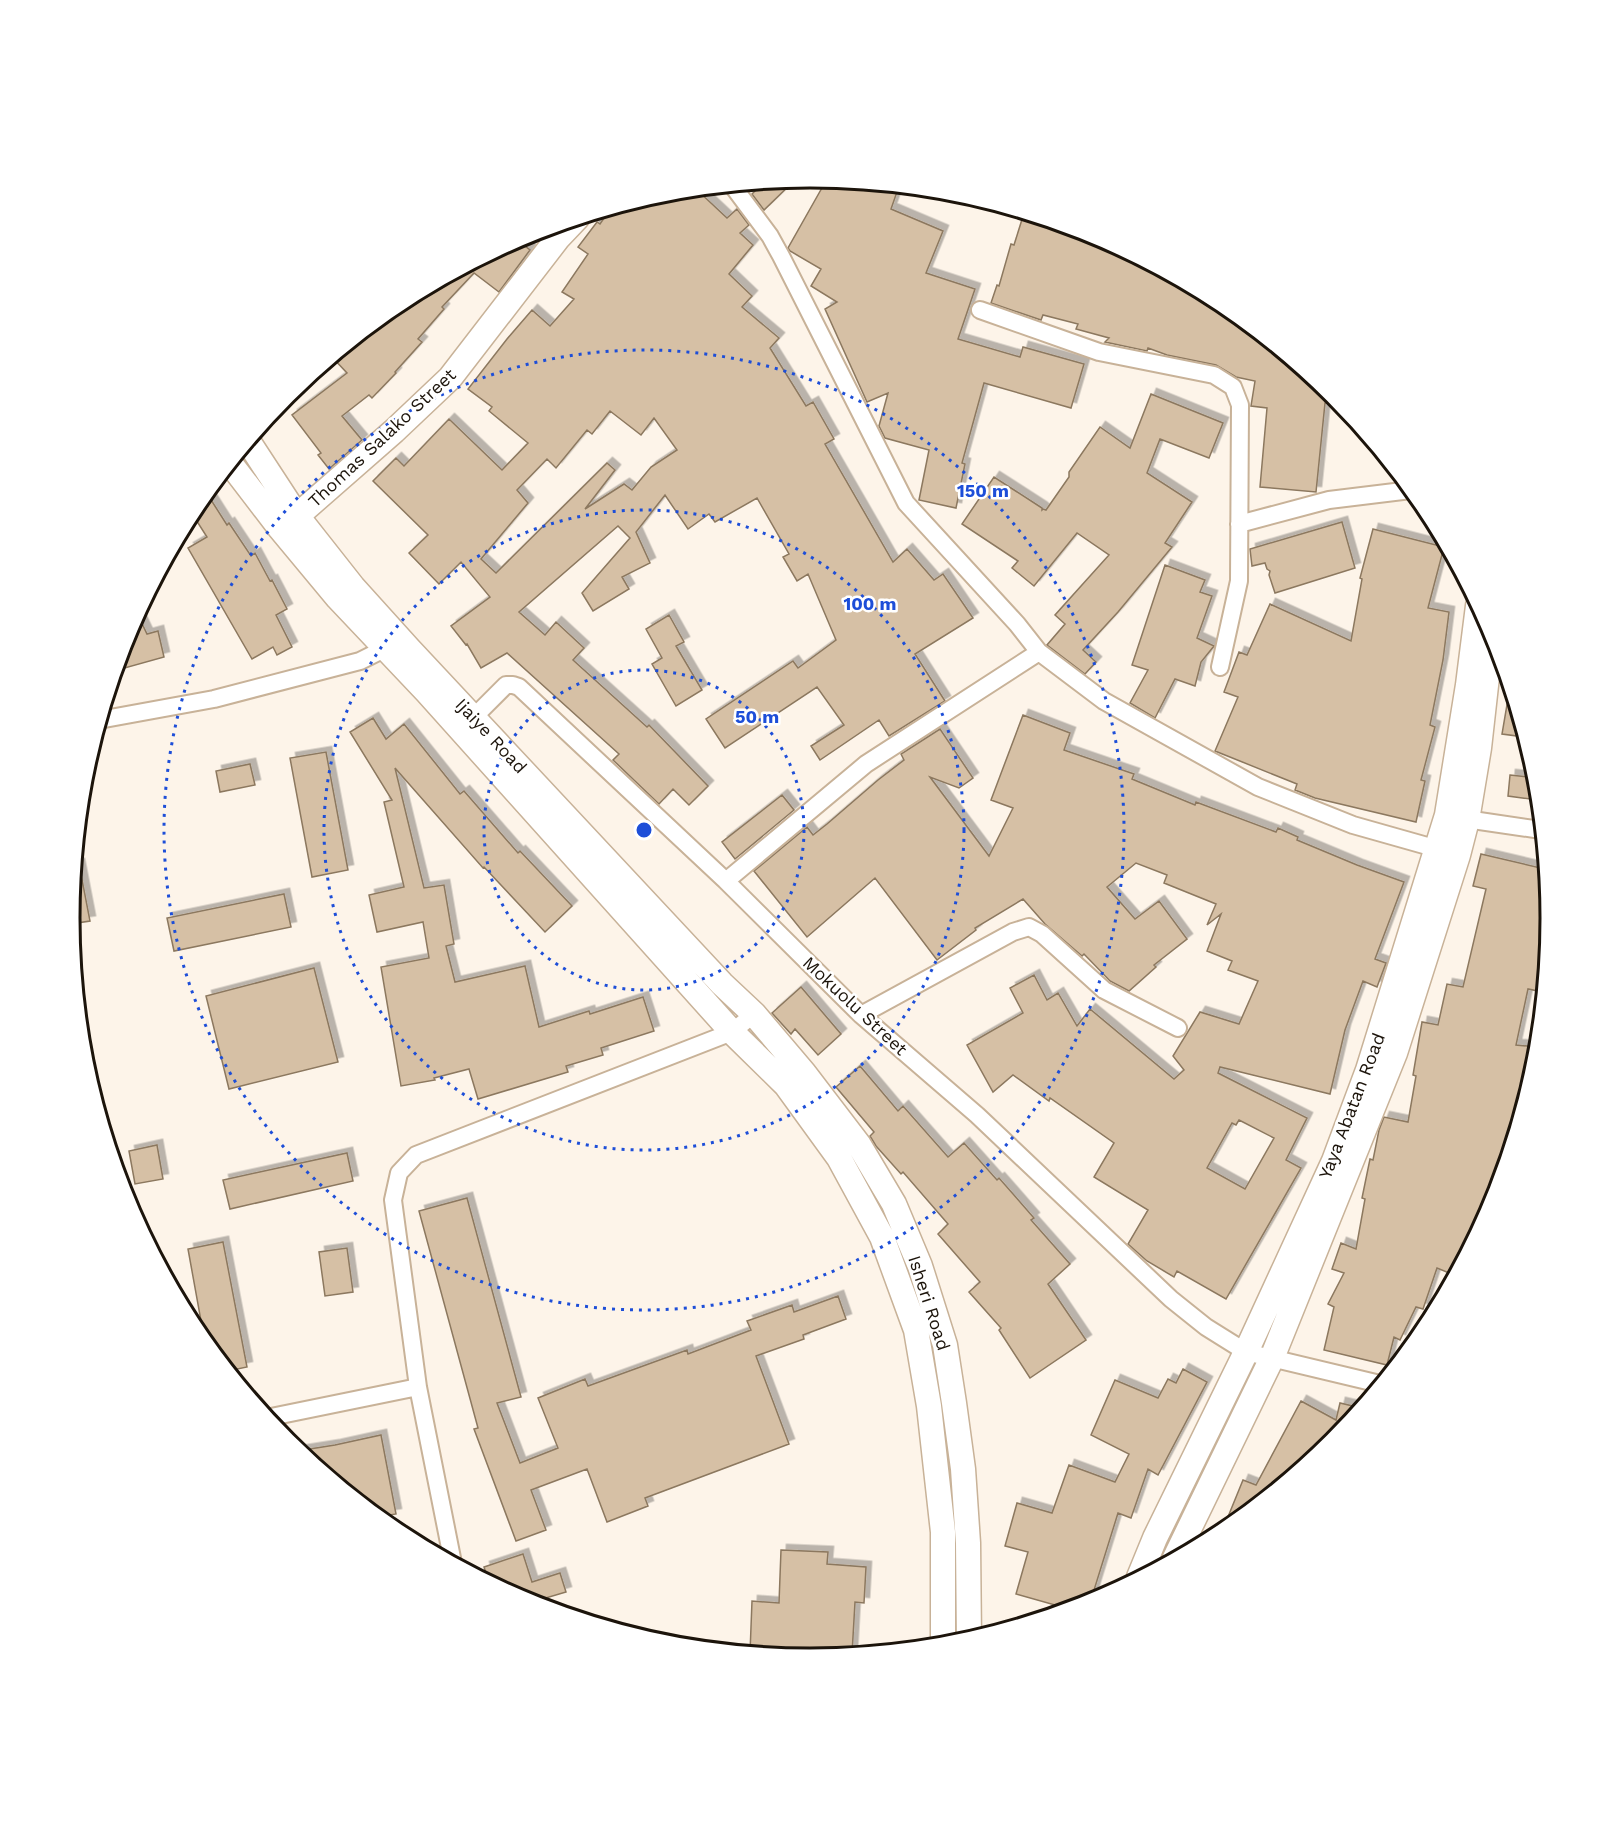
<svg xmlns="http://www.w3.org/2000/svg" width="1619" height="1836" viewBox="0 0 1619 1836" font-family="'Work Sans',sans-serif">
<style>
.building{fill:#d6c0a5;stroke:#8c785f;stroke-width:1.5;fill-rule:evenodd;filter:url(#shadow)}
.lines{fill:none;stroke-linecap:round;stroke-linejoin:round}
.street-casing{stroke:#c8b298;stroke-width:20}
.secondary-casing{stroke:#c8b298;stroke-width:27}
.street{stroke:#fff;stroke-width:16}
.secondary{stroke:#fff;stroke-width:24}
.ring{fill:none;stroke:#1d4ed8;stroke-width:3;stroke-dasharray:3 6}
.labels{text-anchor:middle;stroke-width:5;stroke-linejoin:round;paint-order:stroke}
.street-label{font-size:18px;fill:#1c140b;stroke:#fff}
.rim{fill:none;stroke:#1c140b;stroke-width:3}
.centre{fill:#1d4ed8;stroke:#fff;stroke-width:3}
.ring-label{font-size:18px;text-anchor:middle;font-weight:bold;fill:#1d4ed8;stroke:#fff;stroke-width:5;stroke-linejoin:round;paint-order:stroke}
</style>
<defs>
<filter id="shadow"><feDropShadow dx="5.5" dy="-5.5" stdDeviation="0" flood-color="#0004"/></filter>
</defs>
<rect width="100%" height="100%" fill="#fdf4e9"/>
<path class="building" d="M 796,179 L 764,210 L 752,194 L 764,182 Z
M 827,179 L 899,186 L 891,209 L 943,231 L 926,273 L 975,289 L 958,339 L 1020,357 L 1023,347 L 1084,364 L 1071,408 L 984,383 L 962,463 L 965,464 L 956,508 L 919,500 L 929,450 L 885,438 L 879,426 L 888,393 L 867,402 L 825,309 L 837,302 L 811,286 L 821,269 L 790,251 L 788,248 Z
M 696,189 L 727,218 L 737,209 L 749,225 L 740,233 L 753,245 L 729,274 L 752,296 L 742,307 L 779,338 L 770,348 L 806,406 L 813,402 L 834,439 L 825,444 L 893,562 L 907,549 L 934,580 L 943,574 L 973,618 L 915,654 L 945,701 L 889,736 L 879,720 L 820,760 L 811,746 L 844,725 L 817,687 L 725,748 L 706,719 L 793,661 L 798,668 L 836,640 L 808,574 L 797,581 L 783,557 L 789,554 L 757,498 L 715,522 L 709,514 L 688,529 L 665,495 L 636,532 L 650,563 L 622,577 L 629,589 L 593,611 L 582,593 L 630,538 L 618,526 L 519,612 L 545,635 L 556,622 L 584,648 L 573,660 L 647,727 L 649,725 L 708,786 L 689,805 L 673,789 L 659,804 L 613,760 L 619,754 L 507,653 L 481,668 L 467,644 L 466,645 L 451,626 L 490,597 L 461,562 L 439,584 L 409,553 L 428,535 L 373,481 L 396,458 L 404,466 L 449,419 L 502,470 L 528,443 L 489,411 L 492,407 L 468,389 L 507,339 L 532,310 L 550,326 L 574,299 L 562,292 L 588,254 L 578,247 L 597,222 L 600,224 L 611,208 L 665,192 ZM 610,411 L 641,435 L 654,418 L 677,450 L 651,467 L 632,490 L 624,484 L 585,509 L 615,470 L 607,463 L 496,573 L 481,559 L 528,503 L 517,490 L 547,459 L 556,468 L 587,430 L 592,434 Z
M 1024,213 L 1093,234 L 1221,302 L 1333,395 L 1342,405 L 1325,403 L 1316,492 L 1260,487 L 1267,408 L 1251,406 L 1255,381 L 1236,377 L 1216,365 L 1167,355 L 1148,348 L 1147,351 L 1105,342 L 1109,338 L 1076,329 L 1078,324 L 1043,315 L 1041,320 L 991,303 L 997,285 L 999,286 L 1011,244 L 1014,245 Z
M 516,239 L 530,250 L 499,292 L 474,273 L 442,307 L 444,309 L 418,339 L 422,342 L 395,372 L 396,373 L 372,398 L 369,395 L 342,416 L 362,440 L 329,469 L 318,455 L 321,453 L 292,415 L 347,373 L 332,357 L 398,302 Z
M 1151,394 L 1223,423 L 1209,458 L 1160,439 L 1147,473 L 1192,502 L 1165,543 L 1172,547 L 1118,612 L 1083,650 L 1096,662 L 1085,674 L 1047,645 L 1065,624 L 1055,615 L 1109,555 L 1077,533 L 1034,586 L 1012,568 L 1018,561 L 962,524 L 994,477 L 1042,508 L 1042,510 L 1043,509 L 1046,510 L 1069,477 L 1069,472 L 1100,427 L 1130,448 Z
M 206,492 L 227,525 L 229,523 L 251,556 L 255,553 L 270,581 L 272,580 L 287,609 L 276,615 L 292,647 L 277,655 L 273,647 L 252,659 L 188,548 L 207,537 L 191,512 Z
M 1342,522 L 1355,568 L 1275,593 L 1269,575 L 1270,571 L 1267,569 L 1265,563 L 1252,566 L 1250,549 Z
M 1373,529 L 1444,547 L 1428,608 L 1449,612 L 1443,660 L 1430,725 L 1435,727 L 1421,780 L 1425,781 L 1416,822 L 1315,798 L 1295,790 L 1297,784 L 1215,751 L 1238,697 L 1224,692 L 1239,652 L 1247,655 L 1270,604 L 1351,641 L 1362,579 L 1360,578 Z
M 1165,565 L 1205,580 L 1200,592 L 1212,596 L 1197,638 L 1214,646 L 1201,662 L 1195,686 L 1175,679 L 1155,718 L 1130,703 L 1148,670 L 1132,665 Z
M 137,613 L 147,634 L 158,631 L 164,657 L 114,671 L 126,634 Z
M 669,615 L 684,642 L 676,646 L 702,690 L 676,706 L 652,664 L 662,658 L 646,629 Z
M 1510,687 L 1523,731 L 1525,737 L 1502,734 Z
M 1023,715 L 1070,733 L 1064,750 L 1134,774 L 1132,779 L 1195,805 L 1196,802 L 1276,832 L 1278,828 L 1298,837 L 1297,840 L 1357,865 L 1404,882 L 1375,959 L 1386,963 L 1377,987 L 1363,981 L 1345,1030 L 1330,1094 L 1220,1067 L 1218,1073 L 1307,1118 L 1286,1160 L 1301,1168 L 1226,1299 L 1177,1271 L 1174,1277 L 1147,1261 L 1128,1244 L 1148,1210 L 1094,1177 L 1114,1143 L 1050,1098 L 1049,1101 L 1013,1075 L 993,1092 L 967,1045 L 1023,1013 L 1010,988 L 1034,975 L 1047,1000 L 1058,993 L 1077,1026 L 1090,1009 L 1174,1079 L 1184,1070 L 1173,1056 L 1200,1012 L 1239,1024 L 1258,981 L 1228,970 L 1232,961 L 1207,951 L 1221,914 L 1207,925 L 1216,904 L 1164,883 L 1167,875 L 1136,863 L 1107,887 L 1135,919 L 1159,901 L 1187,939 L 1154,965 L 1156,967 L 1129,991 L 1110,981 L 1084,954 L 1082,956 L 1045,924 L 1023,899 L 975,928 L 976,930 L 937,960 L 875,878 L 807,937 L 754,871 L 807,827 L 813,835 L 827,824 L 878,780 L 904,760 L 901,754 L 940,729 L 973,778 L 959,788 L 930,777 L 989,856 L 1013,808 L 991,800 ZM 1239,1120 L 1274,1138 L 1245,1189 L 1207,1168 L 1232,1123 L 1236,1125 Z
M 373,718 L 386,739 L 404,724 L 460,794 L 464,791 L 518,853 L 520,851 L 572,906 L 545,932 L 484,867 L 483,868 L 395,768 L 424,888 L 444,885 L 454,944 L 446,946 L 455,982 L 525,966 L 539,1027 L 589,1011 L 590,1014 L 643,997 L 654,1031 L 601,1048 L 603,1055 L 566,1066 L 568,1072 L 478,1099 L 469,1069 L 434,1078 L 435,1080 L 401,1086 L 381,967 L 429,958 L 423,922 L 377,932 L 369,895 L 404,887 L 384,802 L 392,800 L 350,732 Z
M 326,752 L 348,870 L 312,877 L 290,758 Z
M 250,764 L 255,785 L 220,792 L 216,771 Z
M 1510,775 L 1536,778 L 1538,800 L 1508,796 Z
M 782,795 L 794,810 L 735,859 L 722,842 Z
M 1481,854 L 1545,869 L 1550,918 L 1543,992 L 1528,989 L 1516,1045 L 1537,1047 L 1536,1063 L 1501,1178 L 1493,1177 L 1469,1236 L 1474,1238 L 1454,1275 L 1437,1268 L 1423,1309 L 1416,1307 L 1400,1340 L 1394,1337 L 1387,1365 L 1324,1350 L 1334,1307 L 1328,1304 L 1344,1273 L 1332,1269 L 1341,1243 L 1356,1249 L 1365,1199 L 1362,1198 L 1370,1159 L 1373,1160 L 1379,1130 L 1384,1117 L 1408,1122 L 1416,1076 L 1413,1075 L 1422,1022 L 1438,1025 L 1447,984 L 1463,987 L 1486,889 L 1473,886 Z
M 74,864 L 79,864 L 90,921 L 70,924 Z
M 284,894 L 291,927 L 174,951 L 167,918 Z
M 314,968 L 338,1062 L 229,1089 L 206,996 Z
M 801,987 L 841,1034 L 818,1055 L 795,1029 L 791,1034 L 772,1013 Z
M 860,1066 L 898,1111 L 903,1106 L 948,1157 L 964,1143 L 997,1180 L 999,1178 L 1034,1218 L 1031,1220 L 1070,1264 L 1048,1284 L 1086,1340 L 1030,1378 L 999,1330 L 1001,1328 L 969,1292 L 980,1282 L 938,1234 L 948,1224 L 903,1172 L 901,1174 L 876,1146 L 870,1136 L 874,1132 L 836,1087 Z
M 157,1145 L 163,1179 L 135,1184 L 129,1151 Z
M 347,1153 L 353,1181 L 230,1209 L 223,1180 Z
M 467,1198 L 521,1397 L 497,1403 L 520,1463 L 558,1448 L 538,1398 L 585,1379 L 588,1386 L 687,1350 L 688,1354 L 751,1330 L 747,1321 L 792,1305 L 794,1312 L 838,1296 L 846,1319 L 803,1335 L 804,1339 L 756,1356 L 789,1444 L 645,1498 L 648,1506 L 607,1522 L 587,1469 L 531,1490 L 546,1530 L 516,1541 L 474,1429 L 478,1428 L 419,1211 Z
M 223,1242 L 247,1367 L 228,1371 L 205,1343 L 188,1249 Z
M 347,1248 L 353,1292 L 325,1296 L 319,1252 Z
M 1183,1369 L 1207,1382 L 1158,1475 L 1148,1469 L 1131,1518 L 1118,1513 L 1090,1603 L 1069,1609 L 1016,1594 L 1028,1552 L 1005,1546 L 1017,1503 L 1052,1513 L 1069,1465 L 1115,1482 L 1129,1454 L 1091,1435 L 1115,1380 L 1158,1398 L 1168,1379 L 1176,1383 Z
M 1301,1401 L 1336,1420 L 1340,1403 L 1361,1408 L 1333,1442 L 1221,1534 L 1243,1480 L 1256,1485 Z
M 381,1435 L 396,1514 L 378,1517 L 297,1451 L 335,1445 Z
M 781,1550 L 828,1552 L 827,1564 L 866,1567 L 864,1603 L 855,1602 L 852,1654 L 809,1658 L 750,1653 L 752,1601 L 779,1603 Z
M 523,1554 L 532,1582 L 560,1573 L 566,1592 L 529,1603 L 489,1582 L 484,1567 Z"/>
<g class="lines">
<g class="street-casing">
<path id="street" d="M 732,185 L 770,236 L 781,256 L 906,503 L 1017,624 L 1039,652 L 1104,701 L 1258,787 L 1353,825 L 1445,851
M 980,310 L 1099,352 L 1214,375 L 1233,387 L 1240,405 L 1239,581 L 1220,667
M 1239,524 L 1329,500 L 1411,490
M 474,717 L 506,685 L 513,685 L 519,687 L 726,881 L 861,1015 L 977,1115 L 1171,1299 L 1206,1327 L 1246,1352 L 1380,1384
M 99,720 L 214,699 L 360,661 L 386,648 L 392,642
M 1459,818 L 1541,830
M 726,881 L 866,764 L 1039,652
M 861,1015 L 1013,932 L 1029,927 L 1042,934 L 1104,990 L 1178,1028
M 266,1418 L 418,1387
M 453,1563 L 418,1387 L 393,1200 L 399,1173 L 416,1155 L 732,1032 L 754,1014"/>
</g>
<g class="secondary-casing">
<path id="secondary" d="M 248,441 L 297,516 L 353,587 L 409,649 L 722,984 L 754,1014 L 804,1073 L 859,1145 L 894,1204 L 920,1266 L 945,1345 L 954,1403 L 963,1469 L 968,1543 L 969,1640
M 230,463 L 279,527 L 338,598 L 427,692 L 732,1032 L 786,1085 L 839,1158 L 882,1237 L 916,1330 L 929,1406 L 943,1532 L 943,1645
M 285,523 L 297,516 L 394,431 L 450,378 L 558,238 L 577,218
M 1175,1558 L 1272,1358 L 1395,1053 L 1458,855 L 1467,820 L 1479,748 L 1492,632
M 1139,1577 L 1155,1538 L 1246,1352 L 1334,1161 L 1368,1070 L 1447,815 L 1468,685 L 1478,606"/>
</g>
<use href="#street" class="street"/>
<use href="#secondary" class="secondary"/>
</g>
<g class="ring">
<circle cx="644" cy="830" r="160"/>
<circle cx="644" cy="830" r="320"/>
<circle cx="644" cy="830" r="480"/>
</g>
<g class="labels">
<g class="street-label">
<text transform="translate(382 438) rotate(-43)" y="6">Thomas Salako Street</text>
<text transform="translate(491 736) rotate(47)" y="6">Ijaiye Road</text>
<text transform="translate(855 1006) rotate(43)" y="6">Mokuolu Street</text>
<text transform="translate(1352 1106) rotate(-69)" y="6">Yaya Abatan Road</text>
<text transform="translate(929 1303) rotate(72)" y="6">Isheri Road</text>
</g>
</g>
<path d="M0 0H1619V1836H0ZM80 918a730 730 0 1 1 1460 0a730 730 0 1 1-1460 0Z" fill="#fff" fill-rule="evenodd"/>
<path class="rim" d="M80 918a730 730 0 1 1 1460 0a730 730 0 1 1-1460 0Z"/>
<circle cx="644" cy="830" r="9" class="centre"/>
<g class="ring-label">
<text x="983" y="497">150 m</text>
<text x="870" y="610">100 m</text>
<text x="757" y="723">50 m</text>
</g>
</svg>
